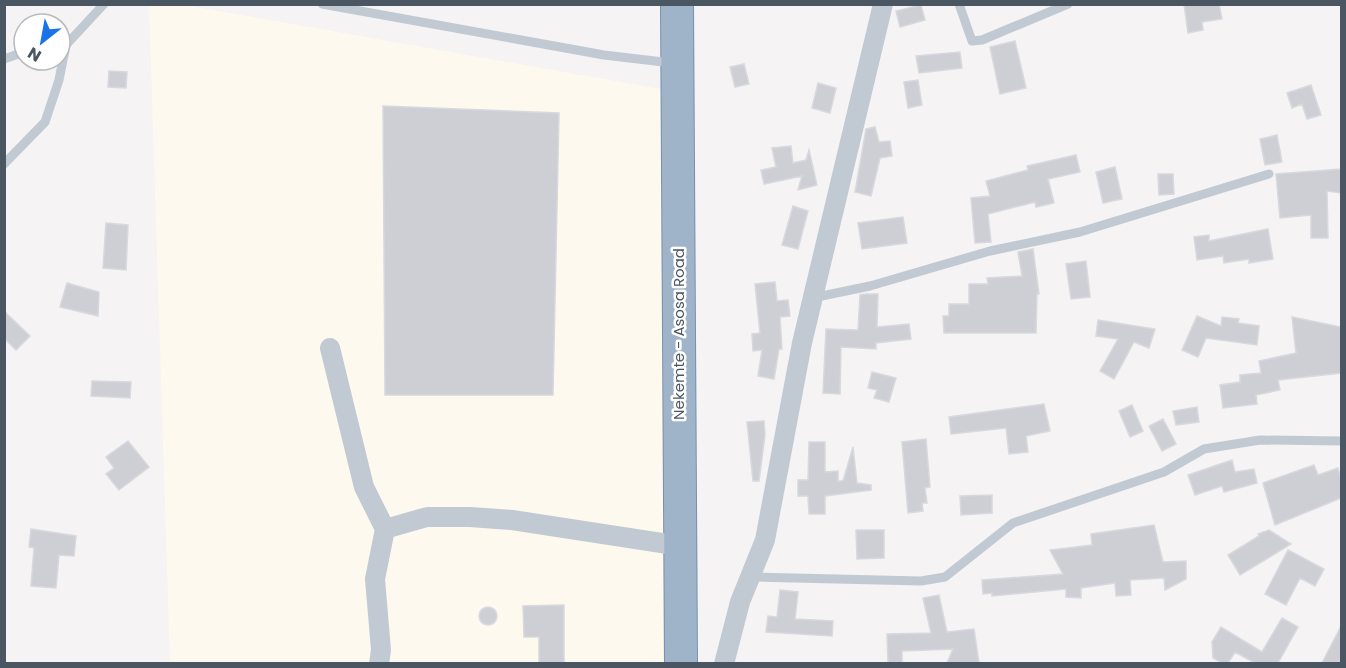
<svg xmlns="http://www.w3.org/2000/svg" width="1346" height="668" viewBox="0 0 1346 668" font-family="Poppins,sans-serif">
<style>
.commercial{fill:#fdf9ef}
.building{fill:#cdcfd5;stroke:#d7d9de;stroke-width:1.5}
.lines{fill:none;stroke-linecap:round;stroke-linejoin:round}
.trunk-casing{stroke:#7690ad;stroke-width:34}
.service{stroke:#c1cad2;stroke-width:9}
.minor{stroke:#c1cad2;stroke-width:20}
.trunk{stroke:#9fb4c9;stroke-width:32}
.labels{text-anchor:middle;stroke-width:5;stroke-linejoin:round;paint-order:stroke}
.street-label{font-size:15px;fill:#4a5661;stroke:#fff}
</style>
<rect width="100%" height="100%" fill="#f5f3f3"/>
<path class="commercial" d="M 149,5 L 185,5 L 689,94 L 686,663 L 170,663 Z"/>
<path class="building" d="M 1184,4 L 1219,4 L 1222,19 L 1202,22 L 1203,30 L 1188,33 Z
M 921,5 L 925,20 L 900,27 L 896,11 Z
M 1015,41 L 1026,88 L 1000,94 L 990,47 Z
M 960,52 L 962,68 L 919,73 L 916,56 Z
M 744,64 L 749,84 L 735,87 L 730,67 Z
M 109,71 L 127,72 L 126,88 L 108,87 Z
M 918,80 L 922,105 L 908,108 L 904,82 Z
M 818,83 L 836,88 L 830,113 L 812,108 Z
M 1311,85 L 1321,115 L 1307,119 L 1302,104 L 1292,108 L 1287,93 Z
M 383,106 L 559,113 L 553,395 L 385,395 Z
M 875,127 L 879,142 L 890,141 L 892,156 L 880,158 L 871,196 L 855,192 L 866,129 Z
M 1277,135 L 1282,162 L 1265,165 L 1260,139 Z
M 791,146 L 793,163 L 806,160 L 809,150 L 817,185 L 798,190 L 802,176 L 764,184 L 761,170 L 776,167 L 772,148 Z
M 1076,155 L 1080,172 L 1048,179 L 1054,203 L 1036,207 L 1035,202 L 988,214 L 991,242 L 975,243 L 971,198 L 990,196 L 986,181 L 1028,170 L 1027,166 Z
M 1115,167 L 1122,199 L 1103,203 L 1096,172 Z
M 1341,169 L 1341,193 L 1327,191 L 1328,238 L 1311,238 L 1311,215 L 1280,218 L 1276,174 Z
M 1158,174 L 1173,174 L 1174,194 L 1159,195 Z
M 793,206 L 808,211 L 798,249 L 782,245 Z
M 903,217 L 907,243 L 862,249 L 858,223 Z
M 106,223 L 128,225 L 126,270 L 103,268 Z
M 1268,229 L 1273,259 L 1249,263 L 1249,259 L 1224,263 L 1223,256 L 1197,260 L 1194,237 L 1209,235 L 1209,241 Z
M 1033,249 L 1039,294 L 1037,294 L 1036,333 L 944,333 L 943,316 L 949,316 L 949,304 L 969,304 L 969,284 L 988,284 L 987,278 L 1022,276 L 1018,252 Z
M 1086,261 L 1090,297 L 1071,299 L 1066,264 Z
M 775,282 L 777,301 L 788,300 L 790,316 L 780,317 L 782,349 L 779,349 L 774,379 L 758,376 L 762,350 L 753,351 L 752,334 L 760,333 L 755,284 Z
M 67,283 L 99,292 L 98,316 L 60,307 Z
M 866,294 L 878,294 L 877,327 L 909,324 L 911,339 L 876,343 L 876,349 L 841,347 L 840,394 L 823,393 L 826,329 L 858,330 L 860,295 Z
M 4,311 L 30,336 L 16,350 L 4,338 Z
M 1197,316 L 1221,326 L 1222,317 L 1239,319 L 1238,323 L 1259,326 L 1257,345 L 1206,338 L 1198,357 L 1182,350 Z
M 1292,317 L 1341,327 L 1341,373 L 1278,380 L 1280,390 L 1256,395 L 1257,404 L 1223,408 L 1220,385 L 1240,382 L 1240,375 L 1261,373 L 1259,361 L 1296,353 Z
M 1098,320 L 1155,329 L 1149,348 L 1134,342 L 1114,379 L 1100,371 L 1118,339 L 1096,336 Z
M 872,372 L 896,378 L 889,402 L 874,398 L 877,390 L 868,388 Z
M 92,381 L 131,382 L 130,398 L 91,396 Z
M 1044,404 L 1050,431 L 1026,436 L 1028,452 L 1009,454 L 1006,428 L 951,434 L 949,417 Z
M 1132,405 L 1143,431 L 1130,437 L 1119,411 Z
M 1197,407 L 1199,422 L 1176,425 L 1173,411 Z
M 1163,419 L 1176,444 L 1162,451 L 1149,426 Z
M 764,421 L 765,435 L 759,481 L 753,481 L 747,422 Z
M 926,439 L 930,487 L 925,488 L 927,503 L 922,503 L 923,511 L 908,513 L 902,442 Z
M 128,441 L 149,467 L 119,490 L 106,474 L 114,468 L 106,457 Z
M 809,442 L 825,442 L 825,472 L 838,471 L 838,481 L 843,481 L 853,447 L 857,483 L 871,485 L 871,490 L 825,496 L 825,514 L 809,514 L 808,496 L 798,496 L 798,480 L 808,480 Z
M 1232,460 L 1235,472 L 1254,469 L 1257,483 L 1224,492 L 1222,486 L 1195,495 L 1188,475 Z
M 1314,465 L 1318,475 L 1338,468 L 1341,479 L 1341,498 L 1275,525 L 1263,483 Z
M 992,495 L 992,513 L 961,515 L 960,496 Z
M 1154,525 L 1163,562 L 1186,561 L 1186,579 L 1165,590 L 1164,578 L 1130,580 L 1131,595 L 1116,596 L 1115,583 L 1081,588 L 1081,598 L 1066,597 L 1066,589 L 992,596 L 992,593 L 983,594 L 982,580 L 1063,574 L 1050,550 L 1092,545 L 1091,534 Z
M 31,529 L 76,536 L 74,556 L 59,555 L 56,588 L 31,586 L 34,548 L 29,547 Z
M 856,530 L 884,530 L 884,558 L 857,559 Z
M 1269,530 L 1291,544 L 1240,575 L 1228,555 L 1259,536 L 1258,534 Z
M 1288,550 L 1324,569 L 1315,586 L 1300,578 L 1286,605 L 1265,594 Z
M 780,590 L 798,592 L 795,619 L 833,621 L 832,636 L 766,632 L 768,616 L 777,617 Z
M 939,595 L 947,632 L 974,629 L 979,663 L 947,663 L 953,649 L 902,651 L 902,663 L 888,663 L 887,634 L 931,633 L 923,598 Z
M 564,605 L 564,663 L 539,663 L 539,637 L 524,637 L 523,606 Z
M479 616a9 9 0 1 1 18 0a9 9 0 1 1-18 0Z
M 1282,618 L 1298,627 L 1278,663 L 1255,663 L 1235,652 L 1228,663 L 1222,663 L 1213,658 L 1212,642 L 1221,627 L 1262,652 Z
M 1341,626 L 1341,663 L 1322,663 Z"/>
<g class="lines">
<g class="trunk-casing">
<path id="trunk" d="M 677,4 L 681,664"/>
</g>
<path class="service" d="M 322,4 L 604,55 L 672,63
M 959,4 L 972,41 L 982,40 L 1068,4
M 61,46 L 66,45 L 104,4
M 4,59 L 24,52
M 4,164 L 45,122 L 59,80 L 66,45
M 812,298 L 870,286 L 990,251 L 1080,232 L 1269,174
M 749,577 L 921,581 L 945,577 L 1013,523 L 1164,472 L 1204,449 L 1260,440 L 1342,441"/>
<path class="minor" d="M 330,348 L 364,487 L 385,529 L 375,579 L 381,650 L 379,664
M 385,529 L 427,517 L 470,517 L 512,520 L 681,546
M 724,664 L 740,602 L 765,540 L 802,343 L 883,4"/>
<use href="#trunk" class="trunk"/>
</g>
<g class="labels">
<g class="street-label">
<text transform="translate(679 334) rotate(-90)" y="5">Nekemte - Asosa Road</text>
</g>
</g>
<rect width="1346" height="668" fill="none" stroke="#4a5661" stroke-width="12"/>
<g transform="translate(42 42) rotate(211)"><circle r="28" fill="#ffffff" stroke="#b7bbc0" stroke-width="1.5"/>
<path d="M0-4.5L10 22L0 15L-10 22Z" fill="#1a73e8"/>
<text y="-9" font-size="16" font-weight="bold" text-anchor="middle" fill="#4a5661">N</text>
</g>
</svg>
